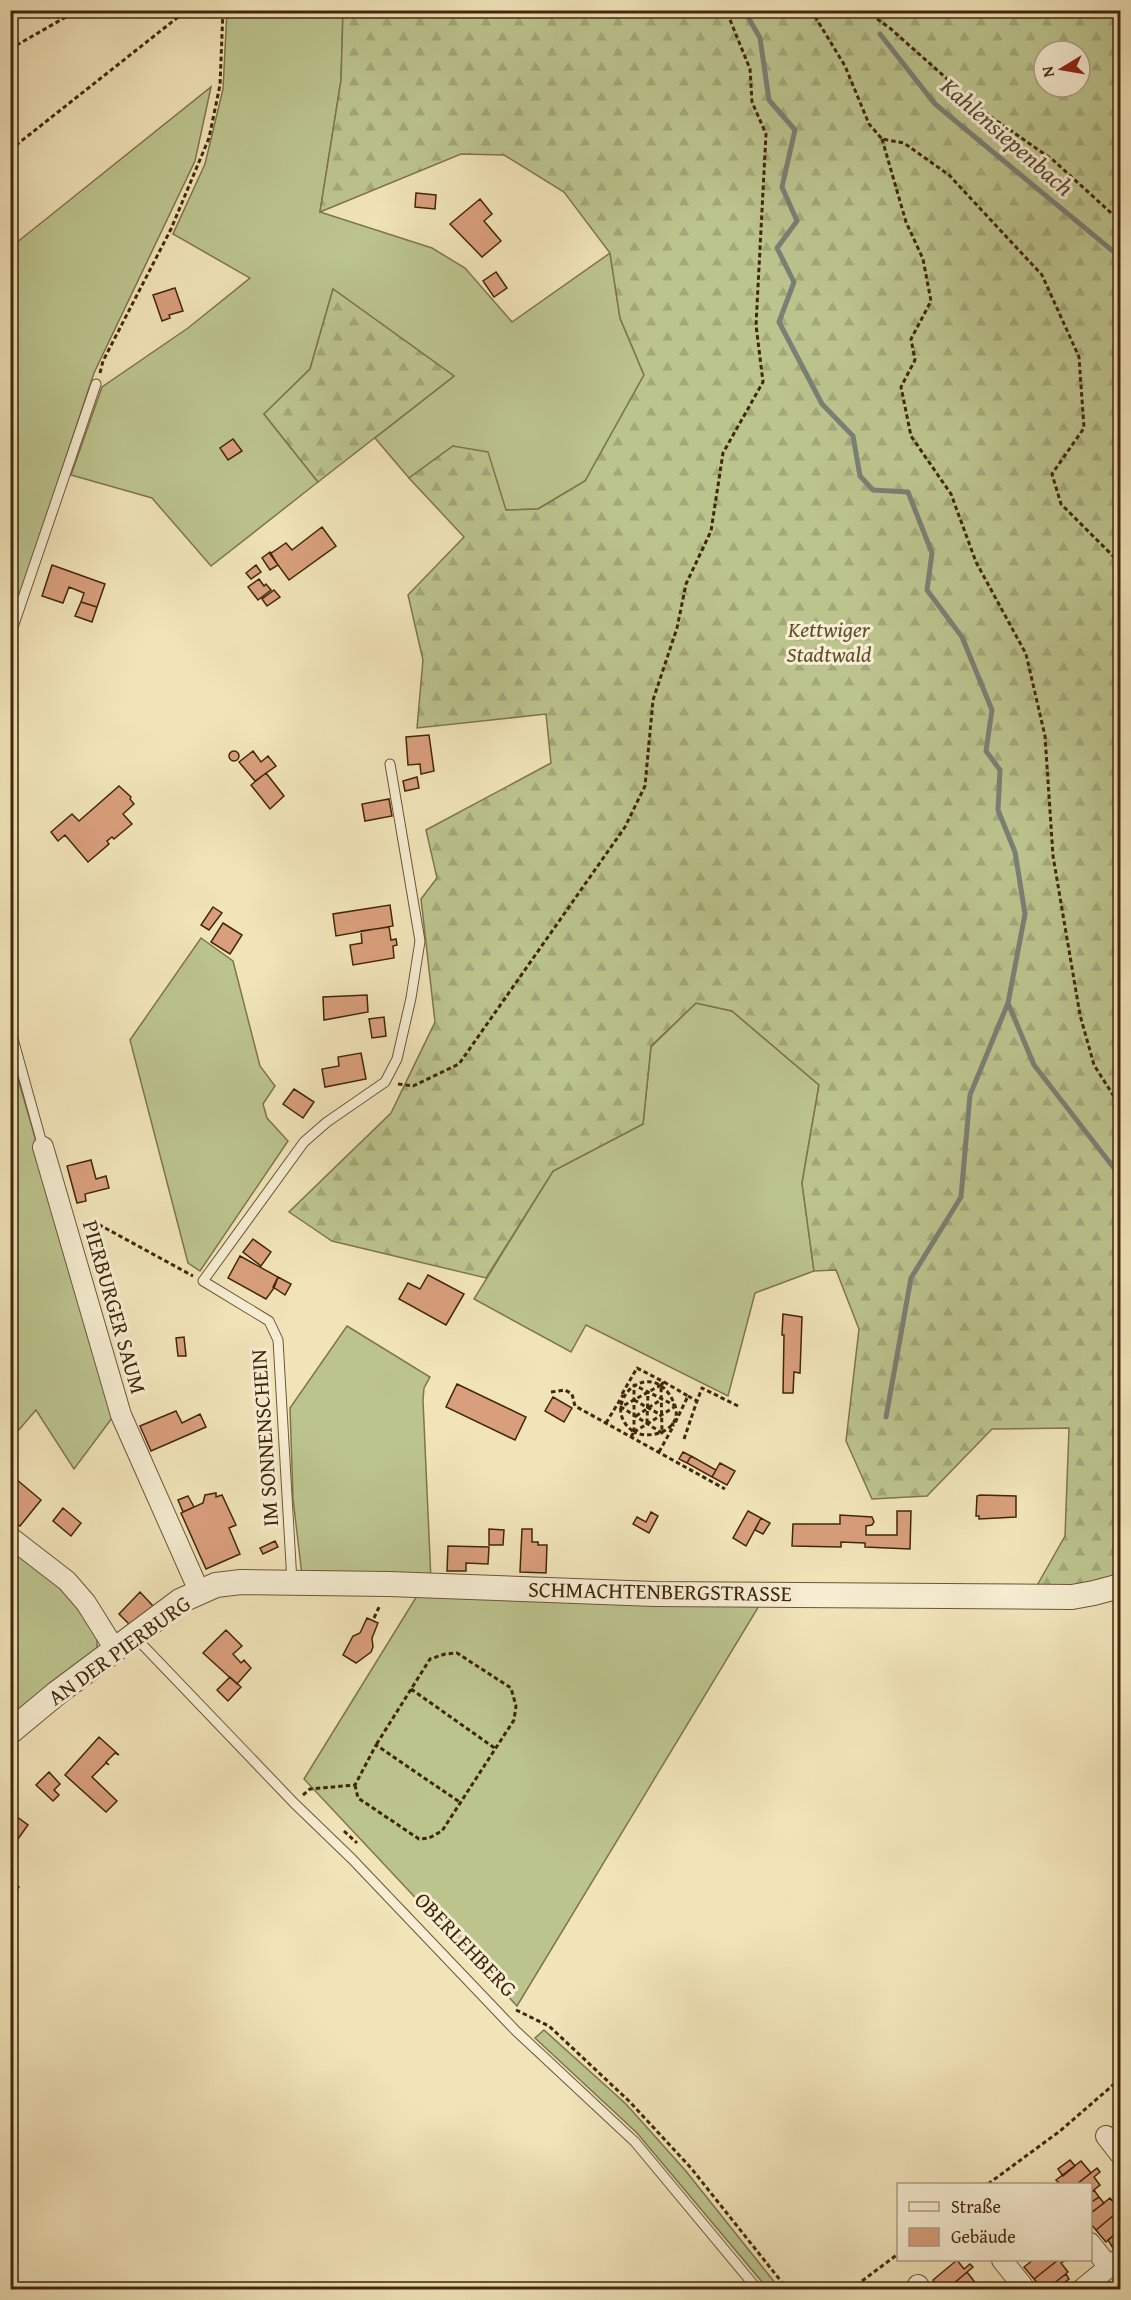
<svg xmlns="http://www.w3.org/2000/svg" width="1131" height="2300" viewBox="0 0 1131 2300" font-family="'Gentium Book Plus',serif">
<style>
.grass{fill:#bcc48e;stroke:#7f754c;stroke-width:1.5}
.forest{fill:url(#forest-firs);stroke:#7f754c;stroke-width:1.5;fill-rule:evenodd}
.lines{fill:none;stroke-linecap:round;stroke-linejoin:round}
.stream{stroke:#7b7f75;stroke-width:5}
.building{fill:#d99f7c;stroke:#42260b;stroke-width:1.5}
.service-casing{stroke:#6e5636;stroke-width:11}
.minor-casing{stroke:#6e5636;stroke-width:22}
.tertiary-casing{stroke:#6e5636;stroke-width:26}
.path{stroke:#42260b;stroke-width:3;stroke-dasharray:4.5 3;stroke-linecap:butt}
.service{stroke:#f6edd2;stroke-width:9}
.minor{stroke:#f6edd2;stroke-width:20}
.tertiary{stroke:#f6edd2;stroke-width:24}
.labels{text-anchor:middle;stroke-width:6;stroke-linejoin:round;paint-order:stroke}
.park-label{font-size:22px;font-style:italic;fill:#604e2c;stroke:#f6edd2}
.street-label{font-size:22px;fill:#42260b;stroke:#f6edd2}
.water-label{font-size:24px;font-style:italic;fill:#5a4b37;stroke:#f6edd2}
</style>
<defs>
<pattern id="forest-firs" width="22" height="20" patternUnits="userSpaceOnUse" patternTransform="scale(1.5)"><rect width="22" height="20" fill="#bcc48e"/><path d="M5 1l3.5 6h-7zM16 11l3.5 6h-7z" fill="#a3a879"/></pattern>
</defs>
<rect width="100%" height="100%" fill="#f1e4b9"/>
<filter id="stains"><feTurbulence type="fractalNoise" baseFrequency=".00333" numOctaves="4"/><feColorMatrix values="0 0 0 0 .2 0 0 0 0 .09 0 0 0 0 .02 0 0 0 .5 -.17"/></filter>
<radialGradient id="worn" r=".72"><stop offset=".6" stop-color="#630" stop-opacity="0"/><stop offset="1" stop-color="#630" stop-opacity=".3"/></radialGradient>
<path class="grass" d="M 227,11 L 343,11 L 341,80 L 320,212 L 432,248 L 465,268 L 512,322 L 610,253 L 620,318 L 644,375 L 585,481 L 538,509 L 506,510 L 453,446 L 409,478 L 375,438 L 454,376 L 333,289 L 310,369 L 264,414 L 318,482 L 211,566 L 152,498 L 71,475 L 102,387 L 188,328 L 250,278 L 173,234 L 205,164 L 223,89 Z
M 211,87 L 195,161 L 94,373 L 11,623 L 11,247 Z
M 201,938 L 233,961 L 260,1066 L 275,1086 L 263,1104 L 267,1118 L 288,1141 L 200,1271 L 188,1263 L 130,1040 Z
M 696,1003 L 732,1011 L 819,1085 L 802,1183 L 814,1271 L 755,1293 L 728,1396 L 586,1325 L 571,1352 L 474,1299 L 553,1171 L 643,1124 L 651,1047 Z
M 10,1051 L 115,1414 L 74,1469 L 36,1410 L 11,1439 Z
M 347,1326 L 430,1377 L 424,1388 L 423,1400 L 431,1581 L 302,1575 L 293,1499 L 290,1408 Z
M 11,1551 L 18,1553 L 69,1590 L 97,1638 L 97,1653 L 11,1723 Z
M 420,1591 L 762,1601 L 517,2006 L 304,1779 Z
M 544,2030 L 626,2104 L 685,2170 L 780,2289 L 768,2289 L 637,2133 L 535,2038 Z"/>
<path class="forest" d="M 343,11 L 1120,11 L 1120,1581 L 1035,1589 L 1065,1536 L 1069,1428 L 992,1429 L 927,1496 L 872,1499 L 846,1441 L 859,1329 L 836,1270 L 814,1271 L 802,1183 L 819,1085 L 732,1011 L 696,1003 L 651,1046 L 643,1124 L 553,1171 L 486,1278 L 332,1241 L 289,1212 L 391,1113 L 435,1022 L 421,899 L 437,878 L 426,830 L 551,763 L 546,714 L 417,728 L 423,660 L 408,595 L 464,537 L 409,478 L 453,446 L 488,452 L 506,510 L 538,509 L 585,481 L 644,375 L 620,318 L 610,253 L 564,192 L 504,155 L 461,154 L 320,212 L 341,80 ZM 1044,51 L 1080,51 L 1080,87 L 1044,87 Z
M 333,289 L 454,376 L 318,482 L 264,414 L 310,369 Z"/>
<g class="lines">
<path class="stream" d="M 744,10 L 760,38 L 769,100 L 795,130 L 782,187 L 797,221 L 777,248 L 794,282 L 779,322 L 822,404 L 853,436 L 860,476 L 873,490 L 908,492 L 932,553 L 927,590 L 962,637 L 992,710 L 986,751 L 1000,770 L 998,810 L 1015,852 L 1025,914 L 1008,1003 L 970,1095 L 961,1197 L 911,1278 L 886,1417
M 880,34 L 935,104 L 1120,257
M 1008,1003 L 1034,1065 L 1117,1172"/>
</g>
<path class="building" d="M 416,193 L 436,195 L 435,209 L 415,207 Z
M 480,199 L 492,214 L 484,221 L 501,241 L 482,257 L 450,224 Z
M 496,272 L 507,288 L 494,297 L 483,281 Z
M 175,288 L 183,311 L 169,315 L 170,318 L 162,321 L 153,295 Z
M 233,439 L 242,451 L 228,460 L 220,448 Z
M 322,527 L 336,546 L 289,580 L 270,554 L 286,543 L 292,550 Z
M 270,552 L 278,565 L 270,570 L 262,558 Z
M 52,565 L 105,584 L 97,607 L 81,602 L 84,593 L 69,587 L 63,603 L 42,596 Z
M 256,565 L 261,572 L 251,579 L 246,573 Z
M 259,579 L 264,586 L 266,584 L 271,590 L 258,600 L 248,587 Z
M 274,590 L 280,597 L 267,606 L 262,599 Z
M 81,602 L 97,607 L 92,622 L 75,616 Z
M 429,735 L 434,771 L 421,774 L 420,764 L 408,765 L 406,737 Z
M 253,751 L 261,762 L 268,756 L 276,766 L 255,781 L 239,762 Z
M229 756a5 5 0 1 1 10 0a5 5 0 1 1-10 0Z
M 266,773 L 284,796 L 270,809 L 251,785 Z
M 417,777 L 419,788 L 405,791 L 403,781 Z
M 119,786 L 131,797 L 130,799 L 134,804 L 123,814 L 132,824 L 114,839 L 112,837 L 107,841 L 109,844 L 88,862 L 65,835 L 58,841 L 51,832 L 72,814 L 79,821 Z
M 389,799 L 392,816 L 365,821 L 362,804 Z
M 390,905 L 393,926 L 336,936 L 333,914 Z
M 213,907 L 222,913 L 209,930 L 201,925 Z
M 223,923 L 242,935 L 230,954 L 211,942 Z
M 389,927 L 391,940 L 396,939 L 397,945 L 393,946 L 394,958 L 353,965 L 350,945 L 362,943 L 361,931 Z
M 367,995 L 368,1012 L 324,1020 L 323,997 Z
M 384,1017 L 386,1036 L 372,1038 L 369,1019 Z
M 361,1053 L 366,1079 L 325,1087 L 322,1069 L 339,1066 L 338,1057 Z
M 294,1089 L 314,1102 L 303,1118 L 283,1104 Z
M 91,1160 L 96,1179 L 106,1176 L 109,1188 L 85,1194 L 86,1201 L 77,1203 L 67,1166 Z
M 253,1239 L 271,1252 L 261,1266 L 243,1252 Z
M 240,1256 L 278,1277 L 274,1288 L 266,1299 L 228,1278 Z
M 428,1275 L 464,1294 L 446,1325 L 399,1299 L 408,1283 L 420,1289 Z
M 278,1277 L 291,1284 L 285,1295 L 273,1287 Z
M 783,1314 L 802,1317 L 800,1373 L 794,1372 L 793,1393 L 783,1393 L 784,1335 L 782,1335 Z
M 184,1337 L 186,1356 L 178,1356 L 176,1338 Z
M 457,1384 L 526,1417 L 515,1440 L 446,1407 Z
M 553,1397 L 572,1408 L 564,1422 L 545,1411 Z
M 176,1411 L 182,1423 L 200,1414 L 206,1427 L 151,1451 L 140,1426 Z
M 683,1452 L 691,1456 L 687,1463 L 679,1459 Z
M 691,1456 L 716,1470 L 712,1477 L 687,1463 Z
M 720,1463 L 735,1471 L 727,1485 L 712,1477 Z
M 10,1474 L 41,1500 L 20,1526 L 10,1519 Z
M 216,1493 L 216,1497 L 222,1495 L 236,1525 L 229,1528 L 240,1554 L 206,1569 L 181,1513 L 203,1503 L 205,1495 Z
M 980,1495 L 1016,1496 L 1016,1517 L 979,1519 L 979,1516 L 976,1516 L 977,1496 Z
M 188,1496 L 194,1507 L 183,1512 L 178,1500 Z
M 63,1508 L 81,1523 L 71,1536 L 53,1521 Z
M 748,1511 L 761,1518 L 746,1546 L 733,1538 Z
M 897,1511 L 911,1511 L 910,1549 L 865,1547 L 865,1543 L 841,1542 L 841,1547 L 792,1546 L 793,1524 L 840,1524 L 840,1515 L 872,1517 L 874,1522 L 872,1525 L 866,1526 L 866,1535 L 897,1535 Z
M 651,1512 L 658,1516 L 649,1533 L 633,1524 L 637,1517 L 646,1522 Z
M 761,1518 L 770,1523 L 763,1534 L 755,1530 Z
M 489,1529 L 504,1530 L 503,1545 L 489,1545 Z
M 522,1529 L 532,1529 L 532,1542 L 538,1542 L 538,1545 L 547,1545 L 546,1573 L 520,1572 Z
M 275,1541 L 278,1547 L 263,1554 L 260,1548 Z
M 448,1546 L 489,1547 L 488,1564 L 466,1563 L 466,1571 L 447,1571 Z
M 140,1592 L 154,1607 L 133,1628 L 119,1614 Z
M 367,1618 L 378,1623 L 372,1638 L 373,1647 L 371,1652 L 356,1663 L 343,1655 L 353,1636 L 360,1633 Z
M 226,1630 L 242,1646 L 233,1654 L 241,1663 L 244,1660 L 251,1668 L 237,1684 L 203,1653 Z
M 230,1677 L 241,1687 L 228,1701 L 217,1690 Z
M 99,1737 L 119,1755 L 115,1753 L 106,1762 L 109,1765 L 106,1763 L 92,1777 L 117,1801 L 106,1812 L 65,1775 Z
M 49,1772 L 60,1784 L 54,1790 L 59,1795 L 53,1801 L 36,1785 Z
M 13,1814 L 28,1825 L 15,1843 L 12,1840 L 10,1842 L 10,1818 Z
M 10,1881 L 19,1887 L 10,1898 Z
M 1070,2160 L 1075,2166 L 1063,2176 L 1058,2169 Z
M 1081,2161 L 1091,2173 L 1077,2184 L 1060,2184 L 1056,2180 Z
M 1097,2168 L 1100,2172 L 1094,2177 L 1100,2185 L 1090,2193 L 1090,2184 L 1077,2184 Z
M 1094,2190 L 1099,2197 L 1090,2203 L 1090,2193 Z
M 1099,2197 L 1104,2203 L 1092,2212 L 1090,2203 Z
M 1110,2198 L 1120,2210 L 1096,2230 L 1090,2223 L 1090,2214 Z
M 1120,2210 L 1120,2230 L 1106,2242 L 1096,2230 Z
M 1120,2230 L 1120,2242 L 1113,2248 L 1108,2240 Z
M 957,2260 L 964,2269 L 970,2264 L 973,2267 L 946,2290 L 941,2290 L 933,2280 Z
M 1033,2260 L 1058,2260 L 1034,2279 L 1024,2267 Z
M 1058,2260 L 1066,2260 L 1061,2263 L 1068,2272 L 1046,2290 L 1043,2290 L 1034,2279 Z
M 967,2272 L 977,2285 L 971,2290 L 946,2290 Z
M 1066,2274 L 1069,2279 L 1057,2288 L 1053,2284 Z
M 1120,2278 L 1120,2290 L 1112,2290 L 1110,2287 Z"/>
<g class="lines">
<g class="service-casing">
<path id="service" d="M 10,636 L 96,384
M 10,1028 L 43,1147
M 292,1582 L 278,1340 L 269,1321 L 203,1281 L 304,1142 L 327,1122 L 385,1082 L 397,1059 L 411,998 L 420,941 L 390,764
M 135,1637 L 294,1803 L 352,1859 L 516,2031 L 635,2142 L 758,2290"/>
</g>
<g class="minor-casing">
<path id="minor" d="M 43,1147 L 121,1415 L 199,1591
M 10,1537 L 67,1581 L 86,1603 L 116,1651
M 1106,2136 L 1120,2154
M 1090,2243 L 1109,2267
M 1002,2260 L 1026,2290
M 918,2285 L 921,2290
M 1081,2290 L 1120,2258"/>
</g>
<g class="tertiary-casing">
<path id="tertiary" d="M 10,1732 L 57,1693 L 180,1601 L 216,1585 L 241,1582 L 389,1584 L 655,1594 L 1072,1597 L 1094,1593 L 1120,1586"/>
</g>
<path class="path" d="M 811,10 L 845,66 L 869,124 L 882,139 L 904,143 L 949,175 L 1042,275 L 1079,357 L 1084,428 L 1052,474 L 1061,504 L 1120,563
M 865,10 L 891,29 L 984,112 L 1053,160 L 1120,221
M 10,49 L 78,10
M 882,139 L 906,222 L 923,259 L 931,301 L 911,339 L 915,360 L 901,387 L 911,436 L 951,494 L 976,562 L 1026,654 L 1045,736 L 1053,856 L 1080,1015 L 1094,1065 L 1120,1106
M 10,150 L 187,10
M 100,373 L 103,361 L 171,229 L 209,138 L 220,85 L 223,10
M 398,1084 L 413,1086 L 459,1064 L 625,827 L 645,786 L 653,700 L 677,628 L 686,584 L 711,531 L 723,453 L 763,382 L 756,325 L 766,134 L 752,102 L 750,69 L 726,10
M 84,1223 L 96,1223 L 193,1276
M 664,1382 L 688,1396 L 674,1425 L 671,1424
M 551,1392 L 565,1390 L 572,1394 L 575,1406 L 725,1489
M 622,1394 L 637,1368 L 664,1382 L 661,1385 L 662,1433 L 621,1407 L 661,1385
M 688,1396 L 697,1401 L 702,1388 L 738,1406
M 634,1400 L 661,1415
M 636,1416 L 662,1399
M 606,1423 L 623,1395
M 647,1423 L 648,1392
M 634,1432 L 634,1385 L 676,1406
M 634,1432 L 676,1406
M 631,1437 L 634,1432 C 595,1405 652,1352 674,1403 C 685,1428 653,1441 634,1432
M 684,1439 L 697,1401
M 659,1452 L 674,1425
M 374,1618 L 380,1605
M 411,1689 L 496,1749
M 355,1785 L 358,1798 L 419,1839 L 429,1838 L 442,1831 L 514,1720 L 516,1706 L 511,1688 L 457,1653 L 445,1654 L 430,1659 L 376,1745
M 303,1795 L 310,1789 L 355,1785 L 376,1745 L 461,1803
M 344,1831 L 357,1843
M 516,2010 L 549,2026 L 630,2102 L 691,2168 L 788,2290
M 988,2184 L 1060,2131 L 1120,2079
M 850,2290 L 898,2254"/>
<use href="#service" class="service"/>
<use href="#minor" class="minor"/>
<use href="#tertiary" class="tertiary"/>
</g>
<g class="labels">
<g class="park-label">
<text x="829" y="637">Kettwiger<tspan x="829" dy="25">Stadtwald</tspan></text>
</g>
<g class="street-label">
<text transform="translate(115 1307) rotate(74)" y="8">PIERBURGER SAUM</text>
<text transform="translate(264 1438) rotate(-94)" y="8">IM SONNENSCHEIN</text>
<text transform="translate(660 1591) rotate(1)" y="8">SCHMACHTENBERGSTRASSE</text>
<text transform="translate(119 1650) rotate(-36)" y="8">AN DER PIERBURG</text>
<text transform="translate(466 1944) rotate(46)" y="8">OBERLEHBERG</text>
</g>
<g class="water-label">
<text transform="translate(1007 137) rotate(41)" y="8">Kahlensiepenbach</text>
</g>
</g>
<rect width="1131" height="2300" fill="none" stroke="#f1e4b9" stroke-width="36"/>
<rect x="12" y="12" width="1107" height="2276" fill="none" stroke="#42260b" stroke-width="3"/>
<rect x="18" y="18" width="1095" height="2264" fill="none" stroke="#42260b" stroke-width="1.5"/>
<rect x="897" y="2183" width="195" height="78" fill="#f6edd2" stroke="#ae9d82" stroke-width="1.5"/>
<rect x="909" y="2202" width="30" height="9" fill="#f6edd2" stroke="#ae9d82" stroke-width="1.5"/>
<text x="951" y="2213" font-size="18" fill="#42260b">Straße</text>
<rect x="909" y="2228" width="30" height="18" fill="#d99f7c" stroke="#ae9d82" stroke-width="1.5"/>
<text x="951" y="2243" font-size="18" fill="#42260b">Gebäude</text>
<g transform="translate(1062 69) rotate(259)"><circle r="28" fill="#f6edd2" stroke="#ae9d82" stroke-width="1.5"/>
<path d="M0-4.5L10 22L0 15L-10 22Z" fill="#8f2418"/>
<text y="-9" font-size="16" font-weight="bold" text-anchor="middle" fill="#42260b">N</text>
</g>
<rect width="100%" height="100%" filter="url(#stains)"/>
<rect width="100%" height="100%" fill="url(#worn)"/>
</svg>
